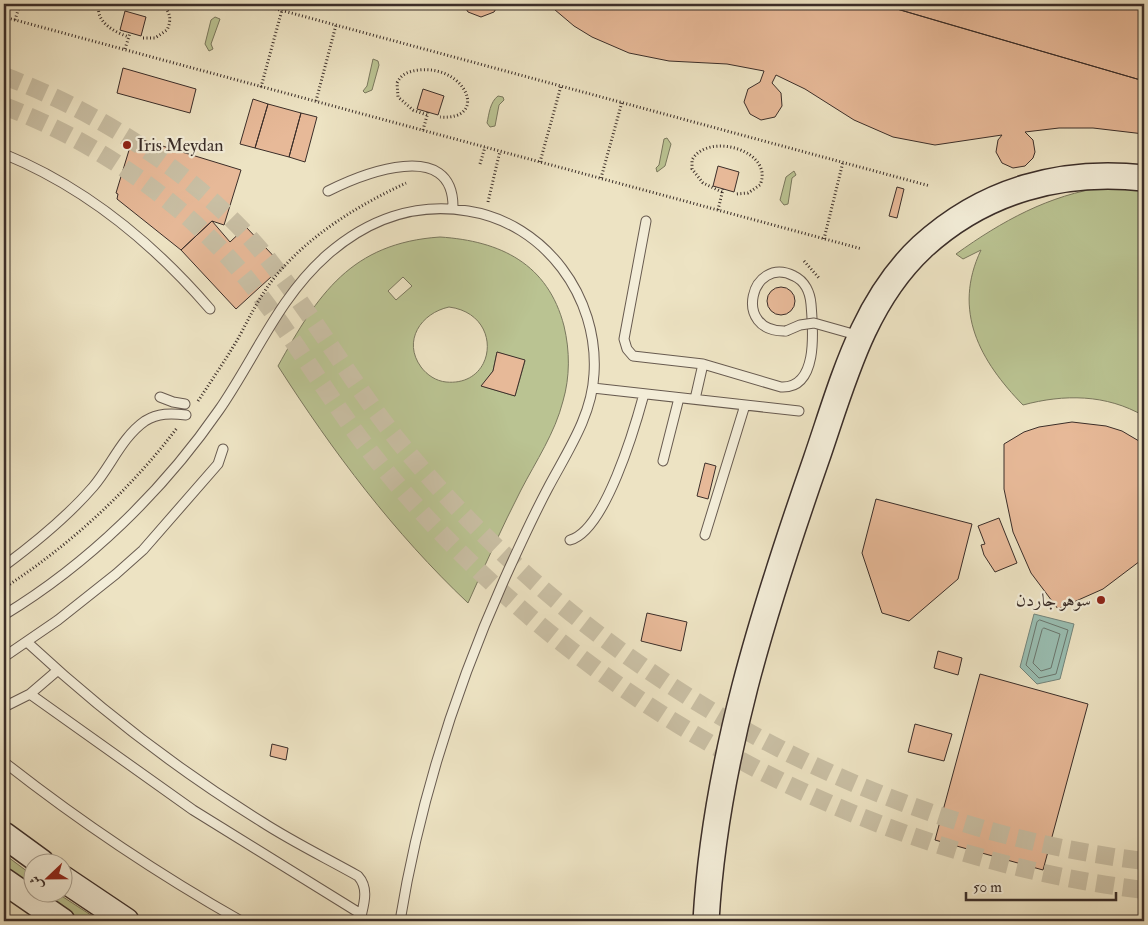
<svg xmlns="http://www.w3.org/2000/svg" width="1148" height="925" viewBox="0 0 1148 925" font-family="'IM FELL Double Pica',Amiri,serif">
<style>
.green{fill:#bac392;stroke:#7a785e;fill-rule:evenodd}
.water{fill:#99beb2;stroke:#73847b}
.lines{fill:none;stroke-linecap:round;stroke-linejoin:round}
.shore{stroke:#6a766e;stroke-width:1}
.building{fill:#e7b998;stroke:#3b2e29}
.street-tunnel{stroke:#c9bfa4;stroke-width:18;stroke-dasharray:18 9;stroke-linecap:butt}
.lane-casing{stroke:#685b50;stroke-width:11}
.secondary-casing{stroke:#3b2e29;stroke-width:28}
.path{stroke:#3b2e29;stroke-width:3;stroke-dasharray:1 2.5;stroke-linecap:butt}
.lane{stroke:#f3edd8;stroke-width:9}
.secondary{stroke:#f3edd8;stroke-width:25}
.lane-bridge-casing{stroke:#685b50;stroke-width:11;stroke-linecap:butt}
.secondary-bridge-casing{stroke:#3b2e29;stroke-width:28;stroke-linecap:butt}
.lane-bridge{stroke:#f3edd8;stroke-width:9}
.secondary-bridge{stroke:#f3edd8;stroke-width:25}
.poi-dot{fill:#8f2418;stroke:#f3edd8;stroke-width:2}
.labels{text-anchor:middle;stroke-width:4.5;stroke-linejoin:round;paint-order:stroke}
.poi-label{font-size:18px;fill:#3b2e29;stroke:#f3edd8;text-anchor:start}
</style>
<rect width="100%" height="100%" fill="#ede3c3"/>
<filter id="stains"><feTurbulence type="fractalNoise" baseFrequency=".004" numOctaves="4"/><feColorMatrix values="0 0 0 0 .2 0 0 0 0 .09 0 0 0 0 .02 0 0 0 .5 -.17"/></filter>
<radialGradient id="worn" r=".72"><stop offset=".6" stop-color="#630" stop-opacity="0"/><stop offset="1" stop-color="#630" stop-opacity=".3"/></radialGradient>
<path class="green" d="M 215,17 L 220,19 L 211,44 L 213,49 L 209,51 L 205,44 L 211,20 Z
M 373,59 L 378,61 L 379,65 L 372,90 L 365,93 L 363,91 L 367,86 Z
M 498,96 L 503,97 L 504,100 L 499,105 L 495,126 L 490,127 L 487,123 C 489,114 490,102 498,96 Z
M 667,138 L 671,144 L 665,166 L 657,172 L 656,168 L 659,165 L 664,139 Z
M 794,171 L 796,175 L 792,178 L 788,204 L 784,205 L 780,200 L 786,177 Z
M 1105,187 L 1144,189 L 1144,416 C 1106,394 1064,394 1023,405 C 980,361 952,311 981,250 L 963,259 L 956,254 C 1002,221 1049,195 1105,187 Z
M 440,237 C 501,241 548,264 564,326 C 570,351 570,377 563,401 C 555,433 536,461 521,490 C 502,527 485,565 468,603 C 394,533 333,452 278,366 C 318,294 351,243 440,237 ZM 403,277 L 412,286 L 396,300 L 388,291 ZM 449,307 C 504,314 497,387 446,382 C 436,381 427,375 421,367 C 402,341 421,313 449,307 ZM 497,352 L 525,361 L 515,396 L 482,386 L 493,371 Z
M 4,854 L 32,875 L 32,888 L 4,868 Z
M 39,893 L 57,893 L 100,921 L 80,921 Z"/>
<path class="water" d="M 1034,614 L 1074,624 L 1060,679 L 1037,684 L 1020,667 Z"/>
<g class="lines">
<path class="shore" d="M 1040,620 L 1068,630 L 1056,674 L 1039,678 L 1026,665 L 1037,622 Z
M 1044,628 L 1060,634 L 1051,668 L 1041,671 L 1033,663 L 1042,630 Z"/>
</g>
<path class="building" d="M 463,4 L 499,4 L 494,12 L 481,17 L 468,12 Z
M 548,4 L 880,4 L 1144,81 L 1144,134 L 1093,128 L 1059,128 L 1025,132 L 1033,140 L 1035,152 L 1033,158 L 1025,166 L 1013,168 L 1002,163 L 996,152 L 998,140 L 1002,135 L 935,145 L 893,137 L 854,120 L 805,89 L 776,75 L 772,83 L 781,93 L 782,106 L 775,117 L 761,120 L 750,114 L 744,102 L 748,89 L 760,82 L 764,71 L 727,64 L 669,61 L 629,53 L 592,37 L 574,26 Z
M 880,4 L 1144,4 L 1144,81 L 941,22 Z
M 125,11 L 146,17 L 141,36 L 120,30 Z
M 123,68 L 196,89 L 190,113 L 117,93 Z
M 423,89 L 444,96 L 438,115 L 417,109 Z
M 253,99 L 268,104 L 255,148 L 240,144 Z
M 268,104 L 301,113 L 289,157 L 255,148 Z
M 301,113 L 317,117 L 305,162 L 289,157 Z
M 133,137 L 241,170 L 224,225 L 212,221 L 181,250 L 117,199 L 118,194 L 116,193 Z
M 718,166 L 739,172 L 734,192 L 713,186 Z
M 897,187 L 904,189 L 897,218 L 889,216 Z
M 212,221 L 230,242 L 246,227 L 283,266 L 236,309 L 181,250 Z
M767 301a14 14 0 1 1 28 0a14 14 0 1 1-28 0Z
M 497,352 L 525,360 L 515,396 L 481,386 L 493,371 Z
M 1072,422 L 1106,426 L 1122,431 L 1144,444 L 1144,558 L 1103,589 L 1058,609 L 1031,573 L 1013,532 L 1004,489 L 1004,444 L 1024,432 L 1039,427 Z
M 705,463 L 716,466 L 708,499 L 697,496 Z
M 876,499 L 972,524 L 958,579 L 909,621 L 882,613 L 862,553 Z
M 999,518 L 1017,563 L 995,572 L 984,555 L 981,545 L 985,544 L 978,526 Z
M 647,613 L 687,622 L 681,651 L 641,641 Z
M 938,651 L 962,658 L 958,675 L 934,668 Z
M 980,674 L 1088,704 L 1043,870 L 935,840 Z
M 915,724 L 952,734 L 944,761 L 908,752 Z
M 272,744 L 288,748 L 286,760 L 270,756 Z"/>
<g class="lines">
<path class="street-tunnel" d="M 4,76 C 105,114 209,182 275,268 C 319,325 355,387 400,443 C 584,667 855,827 1144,861
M 4,106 C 98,142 189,205 251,284 C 296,340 331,403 376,459 C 564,692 846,854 1144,890"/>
<g class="lane-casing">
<path id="lane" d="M 4,154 C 85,187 153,243 210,309
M 328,191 C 362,174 454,137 453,208
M 646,221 L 624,339 L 627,349 L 633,356 L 703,364 L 781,387 C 819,389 813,329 811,304 C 810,293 805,281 794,276 C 751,254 731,333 786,331
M 593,388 L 799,411
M 160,397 L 173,402 L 185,404
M 695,399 L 703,364
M 663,461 L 679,398
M 705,535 L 745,405
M 570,540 C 605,531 635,427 644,394
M 4,566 C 35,543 67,517 93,487 C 111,466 122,437 145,421 C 158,413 171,413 186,415
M 4,615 C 88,564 163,491 219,410 C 255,358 279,297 327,255 C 367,220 415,202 468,211 C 545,223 599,297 594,374 C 592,416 567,452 548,488 C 532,518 518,549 504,580 C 456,688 419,804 400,921
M 27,642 C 100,710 178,770 262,822 C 293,842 326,858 358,876 C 370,889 363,906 360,921
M 4,657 L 58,620 L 116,574 L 143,550 L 218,464 L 223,449
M 30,694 L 193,810 L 361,914
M 4,707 L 30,694 L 58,670
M 4,762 C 79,821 158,874 241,921
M 445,921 L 457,921"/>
</g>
<g class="secondary-casing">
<path id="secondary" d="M 4,835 L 41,862
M 62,878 L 126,921
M 4,881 L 62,921"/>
</g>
<path class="path" d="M 99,4 C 95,22 114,32 129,37
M 258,4 L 930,186
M 4,17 L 862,249
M 15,20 L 20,4
M 143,38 L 155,38 L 167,30 C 172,19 170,12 162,4
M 125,49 L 130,33
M 261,87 L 282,10
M 316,101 L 336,25
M 427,115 L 413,110 L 398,97 L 397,83 C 401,74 409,71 419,70 C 467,65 489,121 440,117
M 423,130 L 428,112
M 540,162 L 561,86
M 480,164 L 485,147
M 601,178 L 622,102
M 722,192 L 703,183 L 692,169 L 692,160 C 708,131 775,151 760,185 L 748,193 L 736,194
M 488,202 L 500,151
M 718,210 L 723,189
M 824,239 L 843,162
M 804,261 L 819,278
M 198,401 C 212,380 226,359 239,337 C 250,316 260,296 274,278 C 309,235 357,206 406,183
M 4,588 C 69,546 130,490 177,428"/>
<use href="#lane" class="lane"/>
<use href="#secondary" class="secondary"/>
<g class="lane-bridge-casing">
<path id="lane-bridge" d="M 786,331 L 800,325 L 814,323 L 860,336"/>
</g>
<g class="secondary-bridge-casing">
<path id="secondary-bridge" d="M 706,921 C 715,762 764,609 816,460 C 842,385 862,303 922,247 C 984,190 1062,169 1144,178"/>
</g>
<use href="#lane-bridge" class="lane-bridge"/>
<use href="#secondary-bridge" class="secondary-bridge"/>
</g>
<g class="poi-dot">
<circle cx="127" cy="145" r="5"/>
<circle cx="1101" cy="600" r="5"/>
</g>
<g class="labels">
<g class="poi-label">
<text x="137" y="151">Iris Meydan</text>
<text x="1091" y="606" text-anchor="end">سوهو جاردن</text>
</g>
</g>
<rect width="1148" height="925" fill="none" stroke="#ede3c3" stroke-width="20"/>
<rect x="5" y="5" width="1138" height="915" fill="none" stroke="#3b2e29" stroke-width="2.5"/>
<rect x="10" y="10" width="1128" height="905" fill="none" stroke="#3b2e29"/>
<g transform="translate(48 878) rotate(248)"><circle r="24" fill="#f3edd8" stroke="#a9a192"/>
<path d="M0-4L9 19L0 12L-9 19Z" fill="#8f2418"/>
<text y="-8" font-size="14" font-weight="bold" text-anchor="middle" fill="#3b2e29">ش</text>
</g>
<path d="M966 892v8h150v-8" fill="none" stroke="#3b2e29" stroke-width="2.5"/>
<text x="973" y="892" font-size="15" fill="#3b2e29" stroke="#f3edd8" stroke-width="4" paint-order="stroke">50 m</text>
<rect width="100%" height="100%" filter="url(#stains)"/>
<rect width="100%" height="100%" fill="url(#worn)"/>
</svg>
